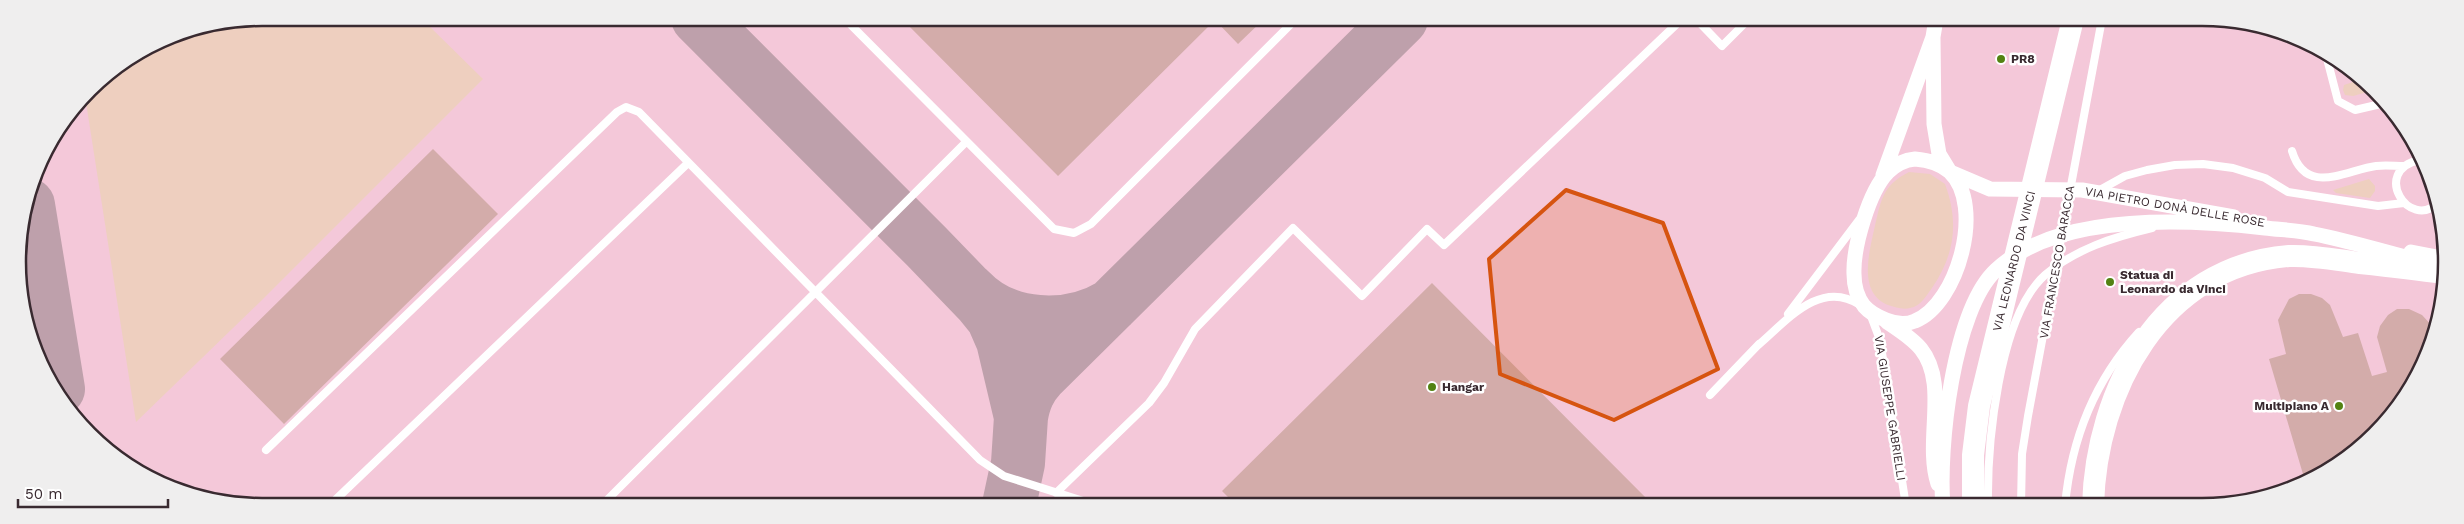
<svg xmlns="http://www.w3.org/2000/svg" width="2464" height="524" viewBox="0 0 2464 524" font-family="'Work Sans',sans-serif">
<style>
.built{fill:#f4c8d9}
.green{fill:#eecfbf}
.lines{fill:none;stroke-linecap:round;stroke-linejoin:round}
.taxiway{stroke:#bea0ab;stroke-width:54}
.building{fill:#d3acaa}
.lane{stroke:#fff;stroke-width:8}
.street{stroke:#fff;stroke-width:15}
.secondary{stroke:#fff;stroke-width:22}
.marked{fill:#d65410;fill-opacity:0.2;stroke:#d65410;stroke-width:4;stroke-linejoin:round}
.poi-dot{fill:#538212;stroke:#fff;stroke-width:2}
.labels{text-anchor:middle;stroke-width:5;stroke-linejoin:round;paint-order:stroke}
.poi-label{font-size:12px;font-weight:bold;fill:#392a30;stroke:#fff;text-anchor:start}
.street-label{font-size:12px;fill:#392a30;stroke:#fff}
.rim{fill:none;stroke:#392a30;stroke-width:2.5}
</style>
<rect width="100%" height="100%" fill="#fed8e6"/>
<path class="built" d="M 262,18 L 2234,20 L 2324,50 L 2396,113 L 2438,198 L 2444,294 L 2421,370 L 2375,435 L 2296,488 L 2218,506 L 230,504 L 140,474 L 78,423 L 31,341 L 18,246 L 36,168 L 89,89 L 169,36 Z"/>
<path class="green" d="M 262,18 L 421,18 L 483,79 L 261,301 L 136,422 L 85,96 L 89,89 L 169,36 Z
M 2359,80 L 2371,91 L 2353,96 L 2345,95 L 2343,90 L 2344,85 Z
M 1909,172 L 1930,174 L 1945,184 C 1959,222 1955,254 1932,288 C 1926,296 1921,306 1910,308 C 1903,310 1895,307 1888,305 C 1858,293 1869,253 1874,230 C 1881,202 1881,186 1909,172 Z
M 2369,179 L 2375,186 L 2375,191 L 2370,198 L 2336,193 L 2333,190 Z"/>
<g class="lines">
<path class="taxiway" d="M 698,18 L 926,246 L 980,302 L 993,318 L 1003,341 L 1021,417 L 1018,463 L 1009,505
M 28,205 L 58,389
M 970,291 C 1006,329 1069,331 1112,305
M 1021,417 C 1024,400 1029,388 1041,375 L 1401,19"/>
</g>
<path class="building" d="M 901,18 L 1064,18 L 1264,19 L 1238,44 L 1215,20 L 1058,176 Z
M 433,149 L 498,214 L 284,424 L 220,359 Z
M 1432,283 L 1654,506 L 1236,505 L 1222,491 Z
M 2299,294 L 2311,294 L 2322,298 L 2330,305 L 2343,337 L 2358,333 L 2372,376 L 2387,372 L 2377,337 L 2380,326 L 2388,315 L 2397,309 L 2409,309 L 2422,315 L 2434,328 L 2421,370 L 2375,435 L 2305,481 L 2269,359 L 2286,354 L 2278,320 L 2289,299 Z"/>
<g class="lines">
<path class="lane" d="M 844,18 L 1054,229 L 1074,233 L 1091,224 L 1296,19
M 1696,19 L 1722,46 L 1749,19
M 2325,51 L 2338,101 L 2355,110 L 2385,103
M 2292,151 C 2306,197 2346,170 2376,166 C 2385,165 2395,166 2404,166
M 2419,160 C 2371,171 2409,231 2438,203
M 2098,191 L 2125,176 L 2147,170 L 2175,165 L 2203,164 L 2233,168 L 2265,178 L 2288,192 L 2378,206 L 2404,203
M 1788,314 L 1859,220
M 1871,316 L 1880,340 L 1906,506
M 1756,347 C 1785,323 1819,278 1860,305
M 1710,395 L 1759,344
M 266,450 L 617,112 L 626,107 L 639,112 L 980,460 L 1004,476 L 1096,505
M 1056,493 L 1149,403 L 1164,383 L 1195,329 L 1293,228 L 1362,296 L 1427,229 L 1444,245 L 1682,19
M 330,505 L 688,163
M 602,505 L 966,142
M 1988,506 C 1987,446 1998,317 2045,275 C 2075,249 2114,237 2152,228
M 2021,506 L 2022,454 L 2028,416 L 2102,19
M 2065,506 C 2071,440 2095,380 2139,332"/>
<path class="street" d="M 1933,37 L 1934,124 L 1939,154 L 1950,172 L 1990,189 L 2082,190 L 2234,217
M 1915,159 C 1928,160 1940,163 1950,172 C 1985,205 1958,304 1915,321 C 1906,325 1896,324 1886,320 C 1878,317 1870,313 1864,306 C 1857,297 1854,286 1854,274 C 1853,247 1869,191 1888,172 C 1896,164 1904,160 1915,159 Z
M 1883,175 L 1933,37 L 1936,19
M 2411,252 L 2442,258
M 1887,322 C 1899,330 1912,338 1921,349 C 1949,384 1924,440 1938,484
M 1943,506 C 1938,449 1953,310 1996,270 C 2058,212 2186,219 2265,228 C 2281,230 2298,230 2314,234 C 2350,241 2385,252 2421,261"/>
<path class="secondary" d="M 1973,506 L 1973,455 L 1979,406 L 2073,19
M 2093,506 C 2096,390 2161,266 2289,256 C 2313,255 2337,260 2360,263 C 2388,266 2415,269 2443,273"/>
</g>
<path class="marked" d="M 1566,190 L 1663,223 L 1718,369 L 1614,420 L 1500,374 L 1489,259 Z"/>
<g class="poi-dot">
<circle cx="2001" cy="59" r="5"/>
<circle cx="2110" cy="282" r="5"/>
<circle cx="1432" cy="387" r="5"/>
<circle cx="2339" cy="406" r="5"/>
</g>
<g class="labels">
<g class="poi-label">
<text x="2011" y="63">PR8</text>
<text x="2120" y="279">Statua di<tspan x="2120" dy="14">Leonardo da Vinci</tspan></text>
<text x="1442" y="391">Hangar</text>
<text x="2329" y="410" text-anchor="end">Multipiano A</text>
</g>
<g class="street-label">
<text transform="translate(2175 207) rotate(10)" y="4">VIA PIETRO DONÀ DELLE ROSE</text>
<text transform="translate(2014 261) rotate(-76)" y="4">VIA LEONARDO DA VINCI</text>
<text transform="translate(2057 262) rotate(-80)" y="4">VIA FRANCESCO BARACCA</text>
<text transform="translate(1890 408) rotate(81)" y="4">VIA GIUSEPPE GABRIELLI</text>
</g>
</g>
<path d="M0 0H2464V524H0ZM262 26H2202A236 236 0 0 1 2438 262V262A236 236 0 0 1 2202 498H262A236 236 0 0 1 26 262V262A236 236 0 0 1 262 26Z" fill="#efeeee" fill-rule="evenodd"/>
<path class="rim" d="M262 26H2202A236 236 0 0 1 2438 262V262A236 236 0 0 1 2202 498H262A236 236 0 0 1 26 262V262A236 236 0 0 1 262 26Z"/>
<path d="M18 499v8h150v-8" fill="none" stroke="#392a30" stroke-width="2.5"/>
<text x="25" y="499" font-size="15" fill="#392a30" stroke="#ffffff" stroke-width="4" paint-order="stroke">50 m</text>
</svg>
